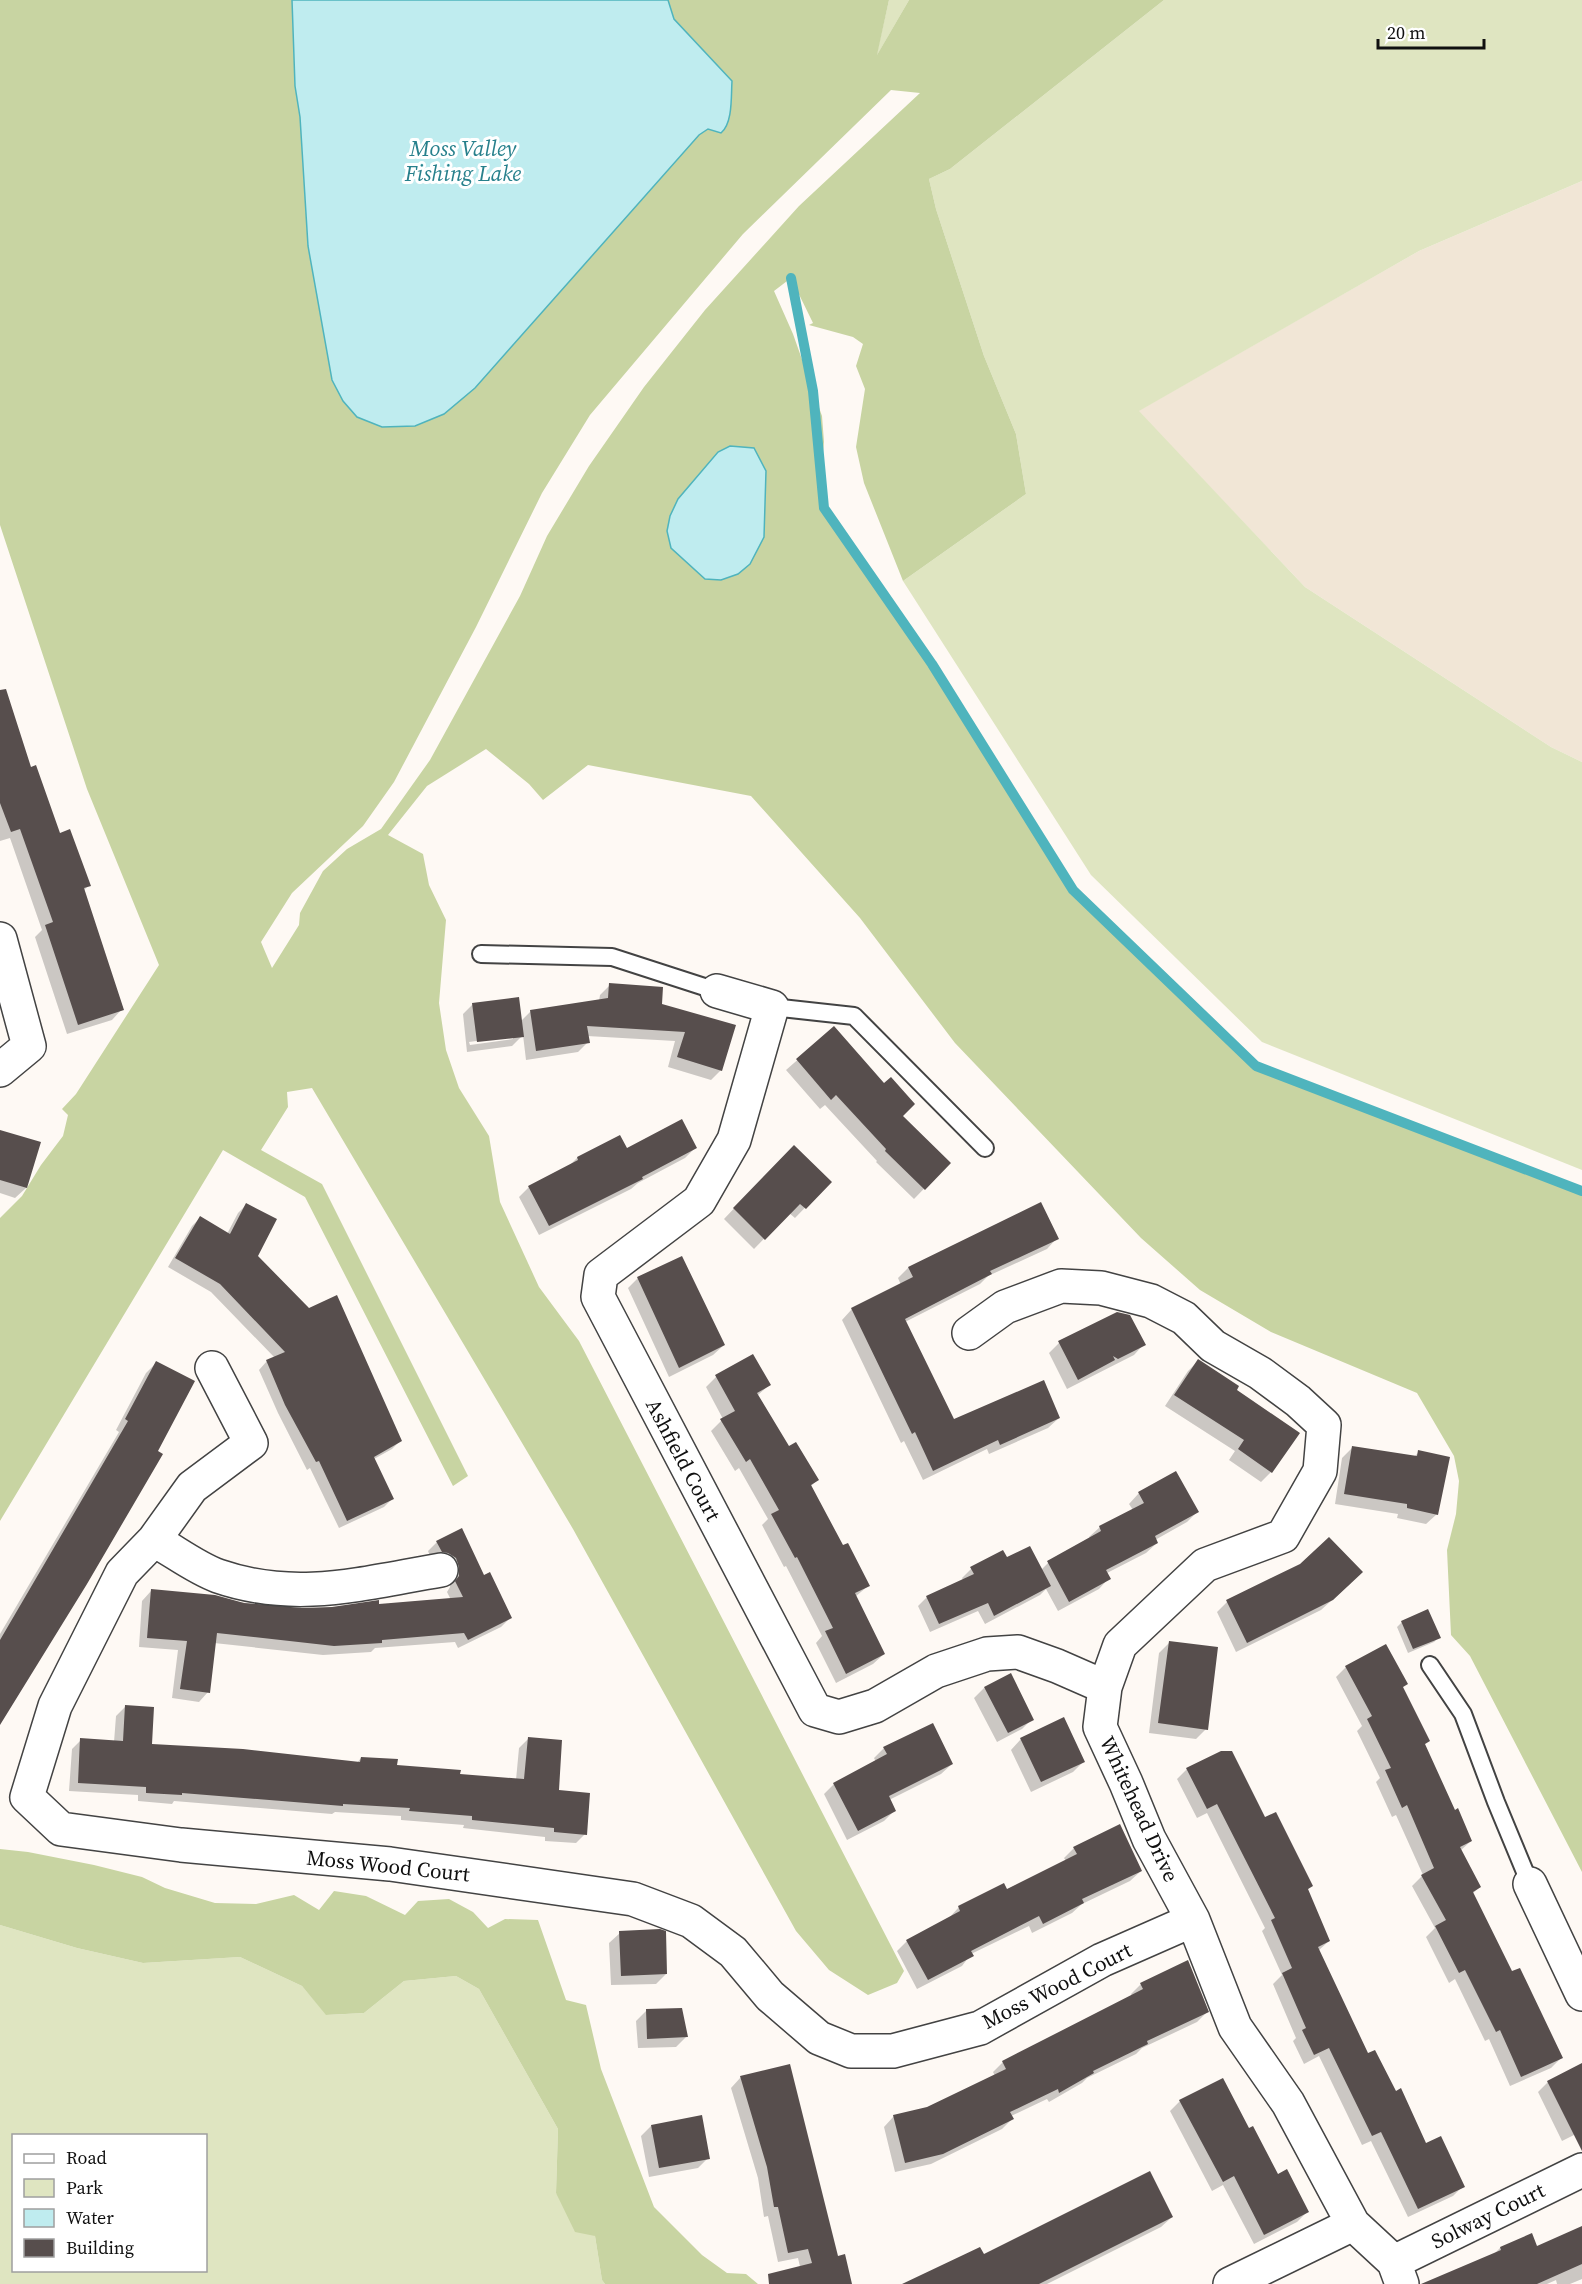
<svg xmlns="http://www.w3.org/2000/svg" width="1582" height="2284" viewBox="0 0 1582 2284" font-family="'Source Serif 4',serif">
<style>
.farmland{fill:#f1e6d6}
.green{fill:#dfe5c1;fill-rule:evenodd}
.forest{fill:#c8d4a2;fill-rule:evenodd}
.water{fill:#bfecef;stroke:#4fb4bd;stroke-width:1.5}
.shadow{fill:#0003;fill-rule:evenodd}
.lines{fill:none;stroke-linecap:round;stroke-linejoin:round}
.stream{stroke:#4fb4bd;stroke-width:10}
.building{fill:#574e4d}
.service-casing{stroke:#434343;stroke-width:20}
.minor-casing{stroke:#434343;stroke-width:36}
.service{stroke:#fff;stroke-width:16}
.minor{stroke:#fff;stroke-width:33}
.labels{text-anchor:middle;stroke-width:6;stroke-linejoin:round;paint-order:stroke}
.street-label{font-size:21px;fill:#101010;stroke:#fff}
.water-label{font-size:22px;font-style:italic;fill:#27808c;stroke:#fff}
</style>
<rect width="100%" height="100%" fill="#fef9f4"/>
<path class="farmland" d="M 1582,181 L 1582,762 L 1551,747 L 1305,587 L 1138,411 L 1419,251 Z"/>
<path class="green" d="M 889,0 L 909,0 L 876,57 Z
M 1164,0 L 1582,0 L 1582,181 L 1419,251 L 1139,411 L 1305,587 L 1551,747 L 1582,762 L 1582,1170 L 1262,1042 L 1091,875 L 903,581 L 1026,494 L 1016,434 L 984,356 L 936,209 L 929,179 L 950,169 Z
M 0,1925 L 77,1948 L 143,1963 L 240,1957 L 302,1986 L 327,2015 L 364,2013 L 404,1981 L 456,1976 L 479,1989 L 558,2129 L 556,2193 L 595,2236 L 602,2280 L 605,2284 L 0,2284 ZM 14,2136 L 206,2136 L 206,2270 L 14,2270 Z"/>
<path class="forest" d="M 0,0 L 292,0 L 295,86 L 300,117 L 308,246 L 332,380 L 708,128 L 721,133 L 732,81 L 674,19 L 667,0 L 889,0 L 877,55 L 909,0 L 1164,0 L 950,169 L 929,179 L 936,209 L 984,356 L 1016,434 L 1026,494 L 903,581 L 864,483 L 856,447 L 865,389 L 856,366 L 863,344 L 853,337 L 809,325 L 813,323 L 791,278 L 774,291 L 793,334 L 822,416 L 824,442 L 820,485 L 824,508 L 858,562 L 920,644 L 1073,890 L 1256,1066 L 1582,1191 L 1582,1872 L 1470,1656 L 1451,1635 L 1447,1550 L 1456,1514 L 1459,1481 L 1454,1456 L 1417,1393 L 1271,1332 L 1200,1290 L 1141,1238 L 955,1043 L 860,918 L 751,796 L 588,765 L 543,800 L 529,784 L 486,749 L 427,786 L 388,835 L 423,854 L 429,885 L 446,920 L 439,1003 L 446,1050 L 459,1088 L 489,1136 L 500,1202 L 539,1287 L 579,1341 L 904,1971 L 897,1983 L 868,1995 L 829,1970 L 796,1931 L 573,1529 L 312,1088 L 287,1092 L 288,1107 L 261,1150 L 322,1184 L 468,1476 L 453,1486 L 305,1197 L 223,1150 L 0,1521 L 0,1218 L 22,1196 L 41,1165 L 63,1136 L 68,1115 L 62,1109 L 76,1094 L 159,965 L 87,789 L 0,525 ZM 891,90 L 920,93 L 799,206 L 705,310 L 644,387 L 589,466 L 547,536 L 520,596 L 430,760 L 381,829 L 347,849 L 323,871 L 300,913 L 299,925 L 272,968 L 261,942 L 292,893 L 363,826 L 394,782 L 476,627 L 542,493 L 590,415 L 743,234 Z
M 0,1849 L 28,1852 L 94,1865 L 142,1877 L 165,1888 L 215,1903 L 256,1904 L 294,1895 L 319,1910 L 334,1891 L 366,1896 L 405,1915 L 418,1901 L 449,1899 L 473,1912 L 488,1928 L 505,1919 L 538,1920 L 566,2000 L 586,2005 L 601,2069 L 654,2207 L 702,2255 L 727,2273 L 746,2274 L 758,2284 L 605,2284 L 602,2280 L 595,2236 L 575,2232 L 556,2193 L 558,2129 L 479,1989 L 456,1976 L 404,1981 L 364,2013 L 326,2015 L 302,1986 L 240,1957 L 143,1963 L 77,1948 L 0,1925 Z"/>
<path class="water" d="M 292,0 L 668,0 L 674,19 L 732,81 C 731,96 733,123 721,133 L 708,129 L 699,135 L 475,388 L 444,414 L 415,426 L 382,427 L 357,417 L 343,401 L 332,380 L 308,246 L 300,117 L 295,86 Z
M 730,446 L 754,448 L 766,471 L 764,537 L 750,564 L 738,574 L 721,580 L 705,579 L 671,548 L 667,531 L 670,516 L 678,499 L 718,452 Z"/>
<path class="shadow" d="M 0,697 L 59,835 L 89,885 L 83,891 L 122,1009 L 112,1020 L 67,1034 L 35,937 L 42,930 L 10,838 L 0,841 Z
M 610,985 L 660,1005 L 721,1070 L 711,1080 L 668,1067 L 675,1041 L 587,1036 L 588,1042 L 578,1052 L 526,1060 L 523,1035 L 512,1046 L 467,1052 L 463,1014 L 473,1004 L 520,1022 L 531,1011 L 599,1001 L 600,995 ZM 513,1036 L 513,1039 L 470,1045 L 469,1042 Z
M 834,1028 L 901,1116 L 949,1163 L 914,1199 L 876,1162 L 877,1161 L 825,1105 L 820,1109 L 786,1070 Z
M 0,1131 L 39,1143 L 26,1188 L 15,1198 L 0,1193 Z
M 695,1148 L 685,1158 L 638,1183 L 631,1189 L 539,1235 L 519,1197 L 529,1187 L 569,1166 L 577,1158 L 626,1150 Z
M 760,1181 L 830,1182 L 795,1218 L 789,1213 L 754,1249 L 724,1219 Z
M 1041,1204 L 1057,1238 L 1047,1249 L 988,1276 L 980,1284 L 905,1322 L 954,1421 L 1059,1418 L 1048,1428 L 989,1454 L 987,1449 L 923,1480 L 904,1441 L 901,1443 L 842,1320 L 852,1309 L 901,1285 L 898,1278 L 908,1268 Z
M 246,1205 L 257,1256 L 308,1310 L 400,1441 L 392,1449 L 374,1459 L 392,1499 L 384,1507 L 339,1528 L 310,1468 L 307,1470 L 278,1413 L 259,1370 L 267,1361 L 275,1358 L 211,1292 L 168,1267 L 192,1226 L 200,1218 L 227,1234 L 238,1213 Z
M 638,1278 L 724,1345 L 713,1355 L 669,1377 L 628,1288 Z
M 1059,1343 L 1144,1344 L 1134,1355 L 1067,1389 L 1049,1353 Z
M 753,1356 L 769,1385 L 757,1396 L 789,1448 L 817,1480 L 810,1487 L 843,1547 L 868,1586 L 855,1597 L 884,1654 L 873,1664 L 836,1683 L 816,1643 L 822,1636 L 786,1566 L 784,1567 L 762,1525 L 768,1519 L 739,1468 L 735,1471 L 711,1431 L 723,1419 L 706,1387 L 716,1377 Z
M 1198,1361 L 1235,1390 L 1271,1472 L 1261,1482 L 1229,1460 L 1235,1451 L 1165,1406 L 1188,1371 Z
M 156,1363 L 0,1718 L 0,1634 L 119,1432 L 116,1430 L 146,1373 Z
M 1352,1448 L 1414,1457 L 1419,1452 L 1437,1514 L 1426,1524 L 1397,1518 L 1398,1514 L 1335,1504 L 1342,1458 Z
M 1139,1493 L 1197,1512 L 1187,1522 L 1155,1540 L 1157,1543 L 1146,1553 L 1107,1573 L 1109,1578 L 1099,1589 L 1058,1611 L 1046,1589 L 1040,1595 L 985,1624 L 978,1611 L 930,1632 L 918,1606 L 927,1597 L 963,1580 L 962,1578 L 971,1569 L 1003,1552 L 1006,1559 L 1041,1570 L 1048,1563 L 1090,1539 L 1089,1537 L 1100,1527 L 1133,1510 L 1129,1504 Z
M 437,1542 L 483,1577 L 510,1618 L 501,1627 L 458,1648 L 455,1642 L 375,1648 L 371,1652 L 323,1655 L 214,1643 L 208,1692 L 199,1702 L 172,1698 L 178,1650 L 139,1647 L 142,1601 L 151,1591 L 301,1610 L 451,1600 L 447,1592 L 450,1587 L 451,1577 L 432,1561 L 428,1551 Z
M 1351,1583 L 1321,1610 L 1236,1652 L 1217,1612 L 1227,1602 Z
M 1402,1622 L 1439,1637 L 1434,1642 L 1408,1653 L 1397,1627 Z
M 1169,1643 L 1206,1729 L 1196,1739 L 1149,1733 L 1159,1653 Z
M 1346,1667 L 1402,1688 L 1424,1745 L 1454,1812 L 1471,1841 L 1460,1851 L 1480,1887 L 1472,1894 L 1512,1973 L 1561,2058 L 1551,2068 L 1510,2086 L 1489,2039 L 1485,2041 L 1455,1979 L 1449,1983 L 1426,1937 L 1435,1928 L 1412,1886 L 1423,1875 L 1396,1815 L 1392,1817 L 1376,1782 L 1380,1778 L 1357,1731 L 1362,1726 L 1336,1677 Z
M 984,1688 L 1032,1719 L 1022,1729 L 997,1742 L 974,1698 Z
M 125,1707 L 150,1745 L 357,1763 L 361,1758 L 396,1766 L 459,1775 L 516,1780 L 519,1748 L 529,1738 L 557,1791 L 585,1834 L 576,1843 L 545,1841 L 545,1837 L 463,1828 L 464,1825 L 401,1820 L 401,1816 L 335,1812 L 332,1814 L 174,1801 L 172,1804 L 138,1801 L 138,1795 L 69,1791 L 72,1749 L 81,1740 L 114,1742 L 116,1716 Z
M 1021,1739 L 1083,1762 L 1073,1772 L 1031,1792 L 1011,1750 Z
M 884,1748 L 952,1764 L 941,1774 L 889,1800 L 894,1811 L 884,1821 L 847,1840 L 824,1794 L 834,1784 L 876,1762 L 874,1758 Z
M 1187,1769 L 1265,1819 L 1311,1886 L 1307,1890 L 1329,1941 L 1318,1951 L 1367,2055 L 1395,2093 L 1426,2145 L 1463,2186 L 1453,2196 L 1408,2217 L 1371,2141 L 1362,2145 L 1319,2056 L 1304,2064 L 1293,2041 L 1296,2038 L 1273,1984 L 1282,1975 L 1262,1931 L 1265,1928 L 1207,1813 L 1197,1818 L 1177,1779 Z
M 1074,1848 L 1141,1871 L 1130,1881 L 1082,1904 L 1072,1913 L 1032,1933 L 1029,1926 L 971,1954 L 962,1966 L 917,1989 L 897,1951 L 907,1941 L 949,1918 L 959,1907 L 1006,1891 L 1066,1861 L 1064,1858 Z
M 620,1933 L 666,1974 L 656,1984 L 611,1985 L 609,1943 Z
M 1141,1984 L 1207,2012 L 1197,2022 L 1142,2048 L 1136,2054 L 1087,2078 L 1082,2083 L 1049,2102 L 1047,2099 L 1011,2116 L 1012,2119 L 1002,2129 L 931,2164 L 895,2172 L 884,2127 L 894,2116 L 927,2109 L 995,2076 L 993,2072 L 1003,2062 L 1132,1997 L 1131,1994 Z
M 647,2010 L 686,2037 L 676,2047 L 638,2048 L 636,2021 Z
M 1582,2065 L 1582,2131 L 1562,2141 L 1538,2092 L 1548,2082 Z
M 741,2077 L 837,2258 L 851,2284 L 804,2284 L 798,2258 L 778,2262 L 768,2216 L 764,2217 L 758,2178 L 731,2088 Z
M 1180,2101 L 1248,2130 L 1277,2176 L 1307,2212 L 1297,2222 L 1254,2244 L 1223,2185 L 1212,2191 L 1170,2111 Z
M 651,2126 L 708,2158 L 698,2168 L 649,2177 L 641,2136 Z
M 1172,2217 L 1161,2227 L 1047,2284 L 936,2284 L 983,2256 Z
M 1582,2228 L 1582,2279 L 1570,2284 L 1557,2284 L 1556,2280 L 1547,2284 L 1437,2284 L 1494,2254 L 1500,2248 L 1531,2235 L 1537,2248 Z"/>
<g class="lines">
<path class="stream" d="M 791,278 L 813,391 L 824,508 L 932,664 L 1073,890 L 1256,1066 L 1582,1191"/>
</g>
<path class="building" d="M 6,689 L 31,767 L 36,765 L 60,833 L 70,829 L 91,886 L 84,888 L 124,1010 L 78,1025 L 45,925 L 53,922 L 20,829 L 11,832 L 0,803 L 0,690 Z
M 609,983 L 663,987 L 662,1004 L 736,1025 L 722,1071 L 677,1057 L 685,1032 L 587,1026 L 590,1043 L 536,1051 L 530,1010 L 608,998 Z
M 519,997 L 524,1037 L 477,1042 L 472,1003 Z
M 834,1026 L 884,1083 L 891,1077 L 915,1104 L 903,1116 L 951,1163 L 925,1190 L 885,1151 L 886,1149 L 836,1095 L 831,1100 L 796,1059 Z
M 682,1119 L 697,1148 L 642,1177 L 643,1179 L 549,1226 L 528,1186 L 578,1160 L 577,1157 L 620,1135 L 627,1148 Z
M 0,1130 L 41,1142 L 27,1188 L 0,1180 Z
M 794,1145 L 832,1182 L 806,1209 L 800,1204 L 765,1240 L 733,1208 Z
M 1041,1202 L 1059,1239 L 990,1271 L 992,1274 L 905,1319 L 954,1419 L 1044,1380 L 1060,1418 L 1000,1445 L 998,1440 L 933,1471 L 915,1432 L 912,1434 L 851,1308 L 913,1277 L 908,1267 Z
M 246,1203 L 277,1219 L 258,1256 L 309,1308 L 337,1295 L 402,1441 L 374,1457 L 394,1499 L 347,1521 L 319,1461 L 316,1462 L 285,1405 L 266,1360 L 285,1352 L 220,1284 L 175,1258 L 200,1216 L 230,1234 Z
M 682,1256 L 725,1345 L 679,1368 L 637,1277 Z
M 1117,1312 L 1130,1315 L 1146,1345 L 1118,1359 L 1113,1356 L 1115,1360 L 1078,1380 L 1058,1341 Z
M 753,1354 L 771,1385 L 757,1393 L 789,1446 L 796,1442 L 819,1480 L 811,1485 L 843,1545 L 848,1543 L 870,1586 L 855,1593 L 885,1654 L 846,1674 L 825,1631 L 833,1628 L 797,1557 L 795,1558 L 771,1514 L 779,1510 L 750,1459 L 746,1462 L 720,1419 L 735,1411 L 715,1375 Z
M 1198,1359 L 1239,1386 L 1237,1390 L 1300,1433 L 1272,1473 L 1238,1449 L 1244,1440 L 1174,1395 Z
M 156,1361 L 195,1381 L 158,1451 L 163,1454 L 87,1584 L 0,1725 L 0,1640 L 128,1421 L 125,1419 Z
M 1352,1446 L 1417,1456 L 1418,1450 L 1450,1457 L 1438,1515 L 1407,1508 L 1407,1504 L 1344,1494 Z
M 1176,1471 L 1199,1512 L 1155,1536 L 1158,1543 L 1106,1570 L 1111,1579 L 1069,1602 L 1047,1561 L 1101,1531 L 1099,1526 L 1144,1503 L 1138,1492 Z
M 462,1528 L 484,1575 L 490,1572 L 512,1618 L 468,1640 L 464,1633 L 382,1640 L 382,1643 L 334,1646 L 217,1633 L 210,1693 L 180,1689 L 187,1641 L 147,1638 L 151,1589 L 215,1595 L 244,1603 L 302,1608 L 332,1607 L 379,1600 L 379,1604 L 463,1597 L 455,1581 L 459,1576 L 459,1567 L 456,1558 L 448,1553 L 442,1552 L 436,1541 Z
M 1329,1537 L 1363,1572 L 1333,1600 L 1247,1643 L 1226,1600 L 1300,1564 Z
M 1030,1546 L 1051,1586 L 994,1616 L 988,1603 L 939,1624 L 926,1596 L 974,1574 L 970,1567 L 1003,1550 L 1007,1557 Z
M 1428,1609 L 1441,1638 L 1413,1649 L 1401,1621 Z
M 1169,1641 L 1218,1647 L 1208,1730 L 1158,1723 Z
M 1386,1644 L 1408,1684 L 1403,1687 L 1430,1741 L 1425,1744 L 1455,1810 L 1458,1808 L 1472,1841 L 1460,1847 L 1481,1887 L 1473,1892 L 1512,1971 L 1520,1968 L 1563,2058 L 1521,2077 L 1500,2030 L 1496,2032 L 1465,1970 L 1459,1973 L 1435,1926 L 1446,1920 L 1421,1875 L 1434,1868 L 1407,1805 L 1402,1808 L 1385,1770 L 1391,1768 L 1367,1719 L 1372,1716 L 1345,1666 Z
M 1011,1673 L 1034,1720 L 1008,1733 L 984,1687 Z
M 125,1705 L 154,1707 L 152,1744 L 243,1749 L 360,1762 L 361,1757 L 398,1759 L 397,1765 L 461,1770 L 460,1774 L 524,1779 L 528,1737 L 562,1740 L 559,1790 L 590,1793 L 587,1835 L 554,1832 L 554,1828 L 472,1820 L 472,1816 L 409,1811 L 410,1808 L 343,1804 L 343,1806 L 182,1793 L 182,1795 L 146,1793 L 146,1787 L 78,1783 L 80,1738 L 123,1741 Z
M 1064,1717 L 1085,1762 L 1041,1782 L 1020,1738 Z
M 933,1723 L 953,1764 L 889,1796 L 896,1811 L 858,1831 L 833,1783 L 887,1754 L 883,1747 Z
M 1221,1751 L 1232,1751 L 1265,1817 L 1276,1812 L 1313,1886 L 1308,1889 L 1330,1941 L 1318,1947 L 1368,2053 L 1375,2050 L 1396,2091 L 1401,2088 L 1426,2143 L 1441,2136 L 1465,2187 L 1418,2209 L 1381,2132 L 1372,2136 L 1329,2048 L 1314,2055 L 1302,2030 L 1306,2028 L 1282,1973 L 1292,1968 L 1271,1920 L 1275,1918 L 1217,1804 L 1207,1809 L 1186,1768 Z
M 1120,1824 L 1142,1871 L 1082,1899 L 1084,1903 L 1043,1924 L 1039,1916 L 971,1951 L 974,1956 L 928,1980 L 906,1940 L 960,1911 L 958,1906 L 1004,1883 L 1007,1889 L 1077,1854 L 1073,1847 Z
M 660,1929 L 666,1931 L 667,1974 L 621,1976 L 619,1931 Z
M 1188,1960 L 1209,2012 L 1147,2041 L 1148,2044 L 1093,2071 L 1094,2073 L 1059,2093 L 1058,2089 L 1010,2112 L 1014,2119 L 943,2154 L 905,2163 L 893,2115 L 927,2107 L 1006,2069 L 1002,2061 L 1143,1989 L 1140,1983 Z
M 682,2008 L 688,2037 L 647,2039 L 646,2009 Z
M 1582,2063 L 1582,2151 L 1547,2081 Z
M 790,2064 L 838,2256 L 845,2254 L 852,2284 L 769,2284 L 768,2274 L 812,2263 L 808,2249 L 788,2253 L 778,2207 L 774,2207 L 767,2167 L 740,2076 Z
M 1223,2078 L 1249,2128 L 1253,2126 L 1278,2174 L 1287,2169 L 1309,2212 L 1264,2235 L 1234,2176 L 1223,2182 L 1179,2100 Z
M 702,2115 L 710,2159 L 659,2168 L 651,2125 Z
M 1150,2171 L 1173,2217 L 1039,2284 L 902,2284 L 980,2247 L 984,2254 Z
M 1582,2226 L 1582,2264 L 1537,2284 L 1421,2284 L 1501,2250 L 1500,2247 L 1532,2233 L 1537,2246 Z"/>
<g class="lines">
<g class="service-casing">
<path id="service" d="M 481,954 L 612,957 L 717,991
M 772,1007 L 854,1016 L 985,1148
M 1430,1665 L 1463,1714 L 1496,1802 L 1530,1884"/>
</g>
<g class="minor-casing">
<path id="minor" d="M 0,939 L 29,1046 L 0,1070
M 717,991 L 772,1007 L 734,1140 L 699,1201 L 601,1275 L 598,1297 L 815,1710 L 839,1717 L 875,1706 L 936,1671 L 987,1654 L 1018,1652 L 1057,1666 L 1105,1687
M 969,1333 L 1005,1307 L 1061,1286 L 1101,1288 L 1151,1301 L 1184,1318 L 1213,1346 L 1260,1373 L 1298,1401 L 1324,1425 L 1320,1471 L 1283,1536 L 1205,1565 L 1120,1645 L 1105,1687 L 1100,1727 L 1126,1783 L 1149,1839 L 1193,1920 L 1235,2027 L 1288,2103 L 1353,2224 L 1394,2262 L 1402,2284
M 212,1368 L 251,1443 L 192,1487 L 154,1540 L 122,1573 L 55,1706 L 27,1797 L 61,1829 L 181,1845 L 390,1864 L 633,1899 L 691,1921 L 733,1952 L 770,1996 L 819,2038 L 851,2051 L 893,2051 L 980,2028 L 1102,1960 L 1193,1920
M 154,1540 C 174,1551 196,1568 218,1576 C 296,1603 363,1583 441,1570
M 1530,1884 L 1582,1994
M 1394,2262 L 1582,2170
M 1230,2284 L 1353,2224"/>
</g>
<use href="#service" class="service"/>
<use href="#minor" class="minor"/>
</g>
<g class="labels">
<g class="street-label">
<text transform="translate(683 1460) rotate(62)" y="7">Ashfield Court</text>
<text transform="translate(1139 1809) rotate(65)" y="7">Whitehead Drive</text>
<text transform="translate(388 1866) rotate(6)" y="7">Moss Wood Court</text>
<text transform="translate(1057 1986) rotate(-27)" y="7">Moss Wood Court</text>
<text transform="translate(1488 2216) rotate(-26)" y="7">Solway Court</text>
</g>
<g class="water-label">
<text x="463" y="156">Moss Valley<tspan x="463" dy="25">Fishing Lake</tspan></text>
</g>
</g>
<rect x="12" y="2134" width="195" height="138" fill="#ffffff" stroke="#9f9f9f" stroke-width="1.5"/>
<rect x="24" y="2154" width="30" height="9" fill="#ffffff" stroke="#9f9f9f" stroke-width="1.5"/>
<text x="66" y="2164" font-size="18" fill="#101010">Road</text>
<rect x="24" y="2179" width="30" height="18" fill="#dfe5c1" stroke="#9f9f9f" stroke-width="1.5"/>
<text x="66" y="2194" font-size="18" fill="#101010">Park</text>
<rect x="24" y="2209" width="30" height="18" fill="#bfecef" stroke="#9f9f9f" stroke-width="1.5"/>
<text x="66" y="2224" font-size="18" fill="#101010">Water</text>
<rect x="24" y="2239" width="30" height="18" fill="#574e4d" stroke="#9f9f9f" stroke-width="1.5"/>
<text x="66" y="2254" font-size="18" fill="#101010">Building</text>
<path d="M1378 39v9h106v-9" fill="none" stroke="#101010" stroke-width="3"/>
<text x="1387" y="39" font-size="18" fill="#101010" stroke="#ffffff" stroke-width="4.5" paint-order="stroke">20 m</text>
</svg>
